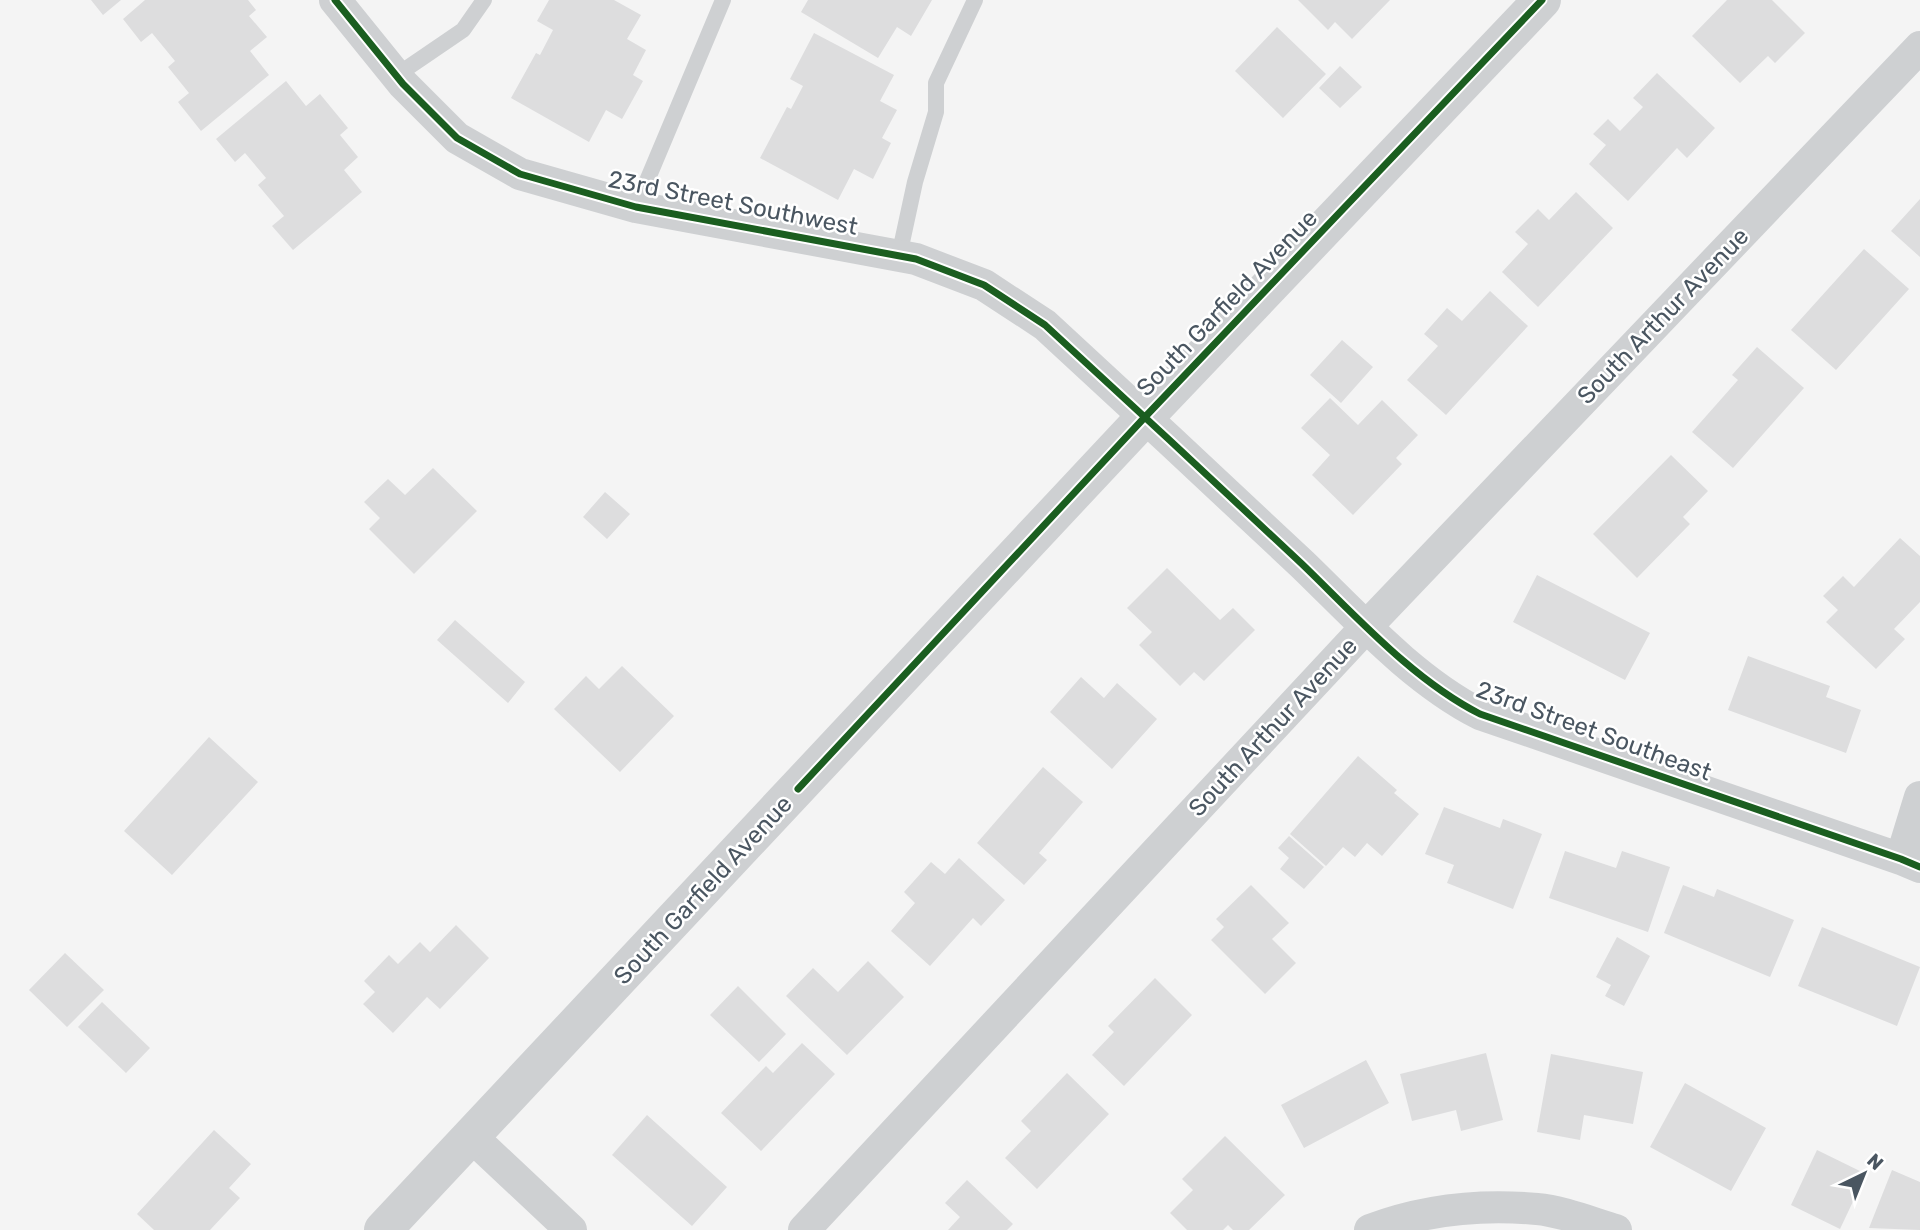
<svg xmlns="http://www.w3.org/2000/svg" width="1920" height="1230" viewBox="0 0 1920 1230" font-family="Rubik,sans-serif">
<style>
.building{fill:#ddddde}
.lines{fill:none;stroke-linecap:round;stroke-linejoin:round}
.service{stroke:#ced0d2;stroke-width:16}
.minor{stroke:#ced0d2;stroke-width:32}
.tertiary{stroke:#ced0d2;stroke-width:38}
.cycleway-casing{stroke:#fff;stroke-width:11}
.cycleway{stroke:#1b5e20;stroke-width:7}
.labels{text-anchor:middle;stroke-width:5;stroke-linejoin:round;paint-order:stroke}
.street-label{font-size:24px;fill:#4a5661;stroke:#fff}
</style>
<rect width="100%" height="100%" fill="#f4f4f4"/>
<path class="building" d="M 91,0 L 121,0 L 103,15 Z
M 145,0 L 248,0 L 256,10 L 249,16 L 267,37 L 250,51 L 269,75 L 201,131 L 178,102 L 189,93 L 168,67 L 175,61 L 152,33 L 141,42 L 123,19 Z
M 549,0 L 614,0 L 641,15 L 627,39 L 646,50 L 633,75 L 643,81 L 622,119 L 606,110 L 589,142 L 511,98 L 536,53 L 540,55 L 553,30 L 537,21 Z
M 808,0 L 932,0 L 911,36 L 897,27 L 878,58 L 801,12 Z
M 1298,0 L 1390,0 L 1352,39 L 1335,22 L 1328,30 Z
M 1727,0 L 1772,0 L 1805,33 L 1775,63 L 1768,56 L 1740,83 L 1692,36 Z
M 1277,27 L 1326,74 L 1283,118 L 1235,71 Z
M 814,33 L 894,75 L 880,101 L 897,110 L 882,138 L 891,143 L 873,179 L 854,169 L 838,200 L 760,158 L 787,107 L 791,109 L 803,86 L 790,79 Z
M 1340,66 L 1362,87 L 1340,108 L 1319,88 Z
M 1657,73 L 1715,128 L 1687,158 L 1677,148 L 1628,201 L 1589,164 L 1606,145 L 1593,134 L 1608,119 L 1620,131 L 1643,107 L 1633,98 Z
M 286,81 L 306,106 L 320,94 L 348,128 L 340,135 L 358,157 L 344,170 L 362,192 L 293,250 L 272,226 L 284,216 L 258,185 L 266,178 L 245,153 L 235,162 L 216,139 Z
M 1576,192 L 1613,228 L 1538,307 L 1502,272 L 1528,244 L 1515,232 L 1538,209 L 1549,220 Z
M 1920,199 L 1920,257 L 1891,231 Z
M 1864,249 L 1909,289 L 1836,370 L 1791,330 Z
M 1490,291 L 1528,326 L 1446,415 L 1407,380 L 1438,346 L 1424,334 L 1447,308 L 1462,321 Z
M 1342,340 L 1373,367 L 1341,403 L 1310,375 Z
M 1757,347 L 1804,388 L 1733,468 L 1692,432 L 1738,380 L 1732,375 Z
M 1330,398 L 1358,425 L 1382,400 L 1418,435 L 1396,458 L 1402,464 L 1353,515 L 1312,475 L 1330,455 L 1301,428 Z
M 1671,455 L 1708,491 L 1683,517 L 1690,524 L 1637,578 L 1593,534 Z
M 433,468 L 477,511 L 414,574 L 369,529 L 380,518 L 364,502 L 388,479 L 405,495 Z
M 605,492 L 630,514 L 607,539 L 583,517 Z
M 1900,538 L 1920,556 L 1920,602 L 1894,629 L 1905,639 L 1876,669 L 1826,622 L 1838,610 L 1823,596 L 1843,576 L 1854,587 Z
M 1167,568 L 1220,620 L 1233,608 L 1255,630 L 1204,681 L 1194,672 L 1180,686 L 1139,645 L 1152,632 L 1127,608 Z
M 1537,575 L 1650,633 L 1625,680 L 1513,622 Z
M 455,620 L 525,682 L 508,703 L 437,640 Z
M 1748,656 L 1830,686 L 1826,697 L 1861,710 L 1846,753 L 1728,710 Z
M 622,666 L 674,716 L 620,772 L 554,709 L 586,676 L 599,689 Z
M 1081,677 L 1104,698 L 1117,683 L 1157,719 L 1112,769 L 1050,712 Z
M 209,737 L 258,782 L 172,875 L 124,831 Z
M 1358,756 L 1397,790 L 1394,793 L 1419,814 L 1382,856 L 1367,843 L 1355,857 L 1343,847 L 1326,866 L 1290,834 Z
M 1043,767 L 1083,802 L 1039,853 L 1047,860 L 1024,885 L 977,843 Z
M 1444,807 L 1500,828 L 1503,819 L 1542,834 L 1513,909 L 1447,883 L 1454,865 L 1425,854 Z
M 1289,836 L 1324,867 L 1304,889 L 1280,869 L 1289,858 L 1278,848 Z
M 1565,851 L 1616,868 L 1622,851 L 1670,867 L 1648,932 L 1549,898 Z
M 959,858 L 1005,900 L 981,926 L 973,918 L 930,966 L 891,931 L 915,903 L 904,892 L 931,862 L 945,874 Z
M 1251,885 L 1289,923 L 1272,939 L 1296,963 L 1265,994 L 1211,940 L 1224,927 L 1216,919 Z
M 1683,885 L 1714,897 L 1717,889 L 1794,920 L 1770,977 L 1664,933 Z
M 456,925 L 489,958 L 440,1009 L 427,997 L 393,1033 L 363,1004 L 375,992 L 364,981 L 389,955 L 398,964 L 420,942 L 430,952 Z
M 1822,927 L 1920,967 L 1897,1026 L 1798,986 Z
M 1617,937 L 1650,956 L 1624,1006 L 1605,996 L 1611,985 L 1596,977 Z
M 65,953 L 104,990 L 67,1027 L 29,990 Z
M 868,961 L 904,997 L 847,1055 L 786,996 L 813,968 L 838,992 Z
M 1155,978 L 1192,1015 L 1124,1086 L 1092,1055 L 1114,1032 L 1108,1026 Z
M 738,986 L 786,1034 L 759,1062 L 710,1015 Z
M 102,1002 L 150,1048 L 126,1073 L 78,1027 Z
M 802,1043 L 835,1074 L 761,1151 L 721,1113 L 766,1066 L 773,1073 Z
M 1486,1053 L 1503,1120 L 1461,1131 L 1456,1110 L 1412,1121 L 1400,1074 Z
M 1551,1054 L 1643,1072 L 1633,1124 L 1584,1115 L 1580,1140 L 1537,1132 Z
M 1366,1060 L 1389,1103 L 1304,1148 L 1281,1105 Z
M 1067,1073 L 1109,1114 L 1037,1189 L 1005,1158 L 1031,1131 L 1021,1121 Z
M 1685,1083 L 1766,1128 L 1731,1191 L 1650,1147 Z
M 647,1115 L 727,1187 L 692,1226 L 612,1155 Z
M 214,1130 L 251,1164 L 229,1188 L 240,1198 L 210,1230 L 154,1230 L 137,1214 Z
M 1225,1136 L 1285,1195 L 1249,1230 L 1233,1230 L 1228,1225 L 1223,1230 L 1187,1230 L 1170,1213 L 1193,1190 L 1182,1179 Z
M 1817,1150 L 1866,1174 L 1840,1229 L 1791,1205 Z
M 1892,1170 L 1920,1182 L 1920,1230 L 1869,1228 Z
M 967,1180 L 1013,1224 L 1007,1230 L 948,1230 L 960,1217 L 945,1203 Z"/>
<g class="lines">
<path class="service" d="M 397,75 L 463,30 L 484,0
M 636,207 L 723,0
M 899,256 L 915,182 L 936,112 L 936,83 L 975,0"/>
<path class="minor" d="M 335,0 L 403,84 L 457,138 L 520,174 L 636,207 L 916,259 L 984,285 L 1045,325 C 1131,404 1217,484 1302,564 C 1356,616 1413,680 1480,714 L 1901,859 L 1920,867
M 1901,859 L 1920,797
M 472,1137 L 571,1230
M 804,1230 L 1367,626 L 1920,47
M 1370,1230 C 1423,1210 1481,1204 1537,1209 C 1562,1211 1592,1223 1616,1230"/>
<path class="tertiary" d="M 383,1230 L 1145,417 L 1542,0"/>
<g class="cycleway-casing">
<path id="cycleway" d="M 335,0 L 403,84 L 457,138 L 520,174 L 636,207 L 916,259 L 984,285 L 1045,325 C 1131,404 1217,484 1302,564 C 1356,616 1413,680 1480,714 L 1901,859 L 1920,867
M 798,789 L 1145,417 L 1542,0"/>
</g>
<use href="#cycleway" class="cycleway"/>
</g>
<g class="labels">
<g class="street-label">
<text transform="translate(733 203) rotate(11)" y="8">23rd Street Southwest</text>
<text transform="translate(1227 303) rotate(-46)" y="8">South Garfield Avenue</text>
<text transform="translate(1663 316) rotate(-46)" y="8">South Arthur Avenue</text>
<text transform="translate(1273 727) rotate(-47)" y="8">South Arthur Avenue</text>
<text transform="translate(1594 731) rotate(20)" y="8">23rd Street Southeast</text>
<text transform="translate(703 890) rotate(-47)" y="8">South Garfield Avenue</text>
</g>
</g>
<g transform="translate(1864 1174) rotate(43)" stroke="#ffffff" stroke-width="5" paint-order="stroke">
<path d="M0-5L12 26L0 18L-12 26Z" fill="#4a5661"/>
<text y="-10" font-size="19" font-weight="bold" text-anchor="middle" fill="#4a5661">N</text>
</g>
</svg>
